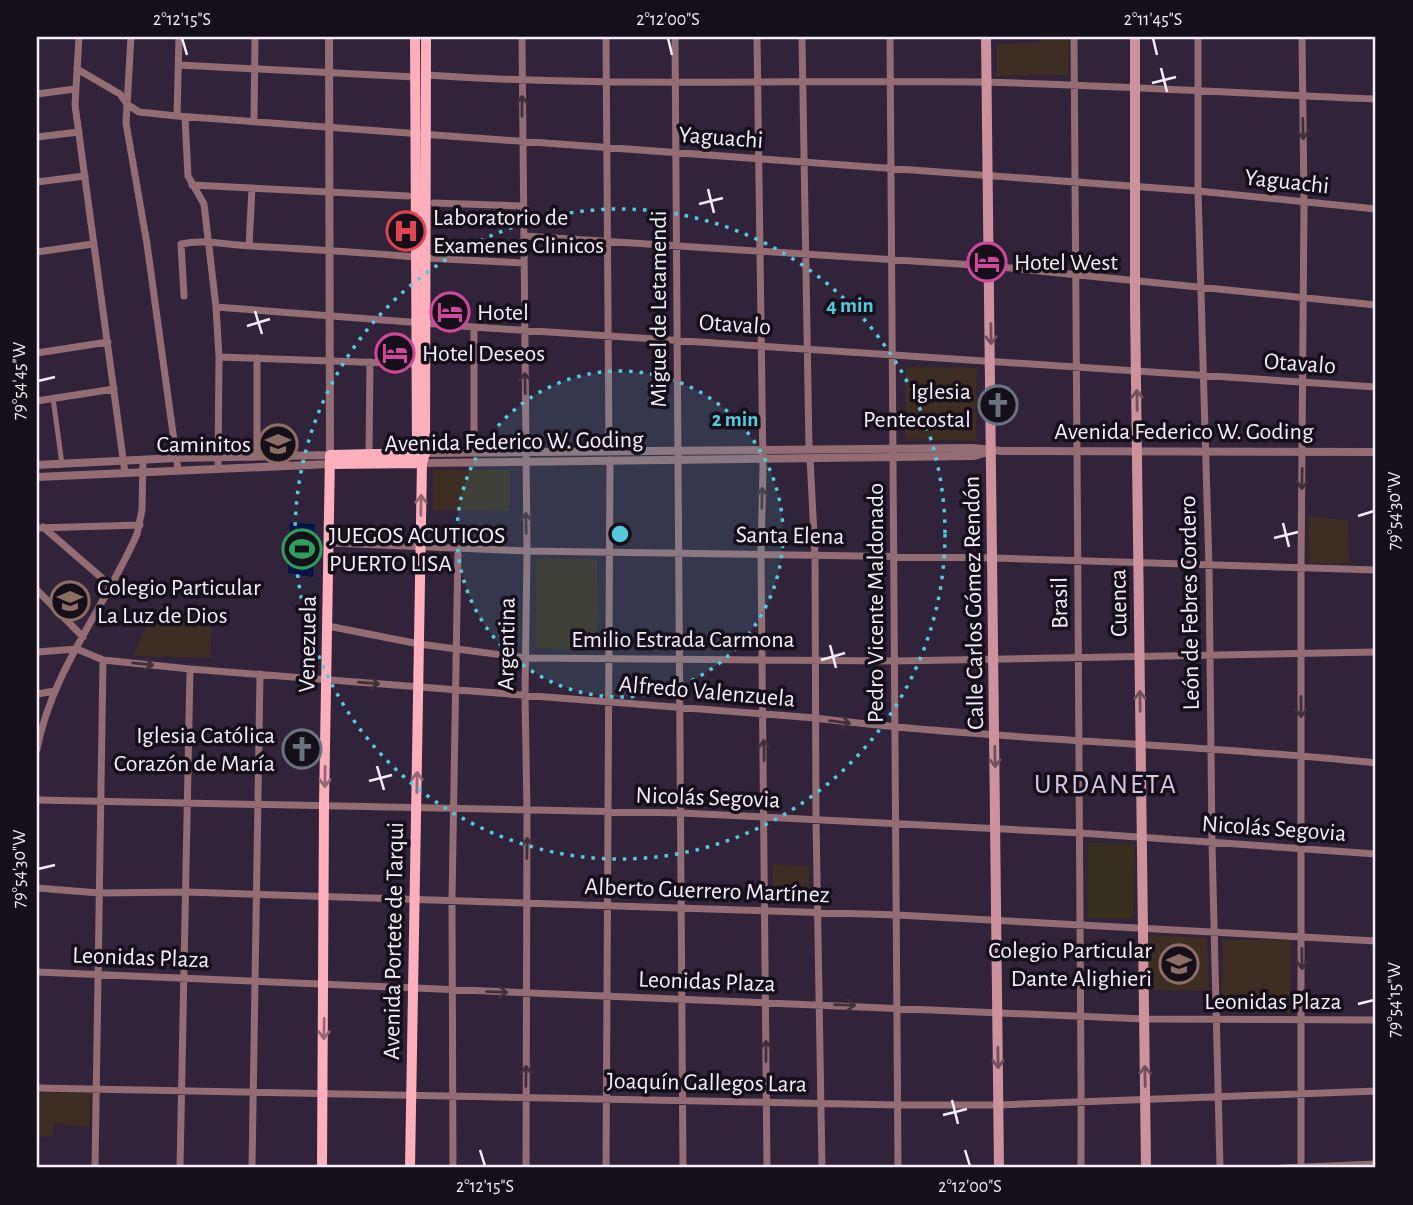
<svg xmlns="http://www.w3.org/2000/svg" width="1413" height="1205" viewBox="0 0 1413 1205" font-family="'Alegreya Sans',sans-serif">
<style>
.commercial{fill:#38301f}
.education{fill:#3d2d22}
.water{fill:#00124a}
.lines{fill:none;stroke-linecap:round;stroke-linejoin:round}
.pedestrian{stroke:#936d73;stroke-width:5}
.minor{stroke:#936d73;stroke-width:7}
.tertiary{stroke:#936d73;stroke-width:8}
.secondary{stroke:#ce929c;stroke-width:10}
.primary{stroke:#fdafbc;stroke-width:10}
.oneway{stroke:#413039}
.oneway2{stroke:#72505b}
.oneway3{stroke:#956773}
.ticks{fill:none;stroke:#f6eefd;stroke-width:2.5}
.ring{fill:none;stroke:#55cadf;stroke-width:3.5;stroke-dasharray:3.5 7}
.labels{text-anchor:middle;stroke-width:7;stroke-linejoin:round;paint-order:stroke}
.street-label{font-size:24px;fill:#f6eefd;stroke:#150f1a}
.poi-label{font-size:24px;fill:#f6eefd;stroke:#150f1a;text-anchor:start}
.quarter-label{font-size:28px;letter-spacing:2px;fill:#d8c7e5;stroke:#150f1a}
.centre{fill:#55cadf;stroke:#150f1a;stroke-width:3.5}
.ring-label{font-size:21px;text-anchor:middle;font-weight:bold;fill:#55cadf;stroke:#150f1a;stroke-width:7;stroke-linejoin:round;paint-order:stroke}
.neatline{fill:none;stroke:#f6eefd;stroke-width:2.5}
.ticks-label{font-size:18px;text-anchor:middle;fill:#f6eefd}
</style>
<rect width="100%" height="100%" fill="#31233a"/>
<path class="commercial" d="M 1088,843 L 1134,844 L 1133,918 L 1088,918 Z"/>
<path class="education" d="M 1040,37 L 1068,37 L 1068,75 L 997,76 L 997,44 L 1040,43 Z
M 906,367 L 977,368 L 976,441 L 905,439 Z
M 433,470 L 510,470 L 510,511 L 433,510 Z
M 1308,516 L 1348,520 L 1349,563 L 1309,564 Z
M 536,558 L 597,560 L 598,650 L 536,648 Z
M 154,610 L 213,613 L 210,658 L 133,656 Z
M 773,864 L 809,866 L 809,904 L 772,903 Z
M 1148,935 L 1207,938 L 1209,991 L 1149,990 Z
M 1223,940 L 1291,940 L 1290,1013 L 1222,1013 Z
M 37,1092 L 91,1093 L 89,1127 L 54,1123 L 53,1136 L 37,1137 Z"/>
<path class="water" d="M 290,523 L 315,524 L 313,577 L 288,573 Z"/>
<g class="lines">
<path class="pedestrian" d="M 53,398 L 62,464"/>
<path class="minor" d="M 79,37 L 75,105 L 125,473
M 131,37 L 126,123 L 147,244 L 178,470
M 522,37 L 527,551 L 525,696 L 527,811 L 526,1168
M 606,37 L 609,451
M 675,37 L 683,1168
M 757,37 L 763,467 L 761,554 L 767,1168
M 802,37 L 809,449
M 890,37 L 898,1168
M 1074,37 C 1075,414 1082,791 1081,1168
M 1198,37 L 1198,191 L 1209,567 L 1212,843 L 1220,1168
M 179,65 L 415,77
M 77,69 L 120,94 L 127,104 L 139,112 L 177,116 L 1198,191 L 1376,209
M 427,75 C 612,88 798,79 984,82 C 1115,85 1246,94 1376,99
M 37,94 L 75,89
M 177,116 L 179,37
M 185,117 L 188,176 L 204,204 L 216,307 L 219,357 L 218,468
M 254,121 L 255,37
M 37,137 L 79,132
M 37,182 L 85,176
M 192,185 L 408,196
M 434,203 L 523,206
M 524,236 L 990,266 L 1376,305
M 249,246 L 252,188
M 37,252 L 93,244
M 425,258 L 524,263
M 184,296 L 181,244 C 204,239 227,245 251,246 C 306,249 360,252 415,257
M 216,307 L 474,327 L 1376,387
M 474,327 L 474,452
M 37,353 L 108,342
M 219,357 L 416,364
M 257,358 L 257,456
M 37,401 L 114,389
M 369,454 L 370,362
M 810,458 L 815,555 L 816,820 L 822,1168
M 43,527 L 110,585
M 37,528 L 140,525
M 329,543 L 527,551 L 993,558 L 1376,570
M 37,590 L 83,637
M 328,626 L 419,644 L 526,658 L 895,661 L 1376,652
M 37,652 L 77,649 L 103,660 L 190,669 L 815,718 C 1001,741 1189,743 1376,763
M 37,694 L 55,691
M 37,749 C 52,670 106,606 137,534 L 142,510 L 143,460
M 37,800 L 682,813 L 1081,833 L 1376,854
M 37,888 L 99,893 L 186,892 L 897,915 L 1376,941
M 37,972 L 1144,1019 L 1376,1020
M 37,1088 L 898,1105 L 999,1105 L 1376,1091
M 95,1168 L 103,660
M 180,1168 L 190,669
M 252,1168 L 260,674
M 453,1168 L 452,900 L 458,548
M 606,1168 L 610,460
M 1282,1168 L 1376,1164
M 1301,1168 L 1301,569 L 1304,203 L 1302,37"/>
<path class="tertiary" d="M 425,453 L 973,448 L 1001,451 L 1376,452
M 422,463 L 974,456 L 988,452
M 37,465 L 176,458 L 330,455 L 329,37
M 37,477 L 330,464"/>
<path class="secondary" d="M 986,37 L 999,1168
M 1135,37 L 1135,303 L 1146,1168"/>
<path class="primary" d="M 415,37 L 417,453 L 419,457
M 330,464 L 422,463
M 322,1168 L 324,805 L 330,455 L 425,453
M 410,1168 L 422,463 L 425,453 L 426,37"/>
</g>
<defs><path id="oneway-shaft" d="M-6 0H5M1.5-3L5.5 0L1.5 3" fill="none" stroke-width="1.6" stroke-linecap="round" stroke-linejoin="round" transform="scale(1.75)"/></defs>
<g class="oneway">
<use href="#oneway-shaft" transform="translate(522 106) rotate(-90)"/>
<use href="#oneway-shaft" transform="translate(1303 129) rotate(89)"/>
<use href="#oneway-shaft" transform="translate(525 383) rotate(-91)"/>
<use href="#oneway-shaft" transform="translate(1302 479) rotate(91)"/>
<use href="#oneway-shaft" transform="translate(762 498) rotate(-89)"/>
<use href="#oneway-shaft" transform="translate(526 523) rotate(-91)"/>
<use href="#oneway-shaft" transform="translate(143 664) rotate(6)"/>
<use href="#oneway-shaft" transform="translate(369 683) rotate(5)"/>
<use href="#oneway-shaft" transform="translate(1301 707) rotate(90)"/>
<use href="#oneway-shaft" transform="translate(840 722) rotate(7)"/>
<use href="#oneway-shaft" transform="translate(764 750) rotate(-91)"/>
<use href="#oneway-shaft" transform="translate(527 848) rotate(-89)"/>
<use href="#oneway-shaft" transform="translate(1302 959) rotate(89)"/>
<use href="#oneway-shaft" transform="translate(497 992) rotate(2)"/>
<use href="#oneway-shaft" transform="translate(845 1005) rotate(2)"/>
<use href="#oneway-shaft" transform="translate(766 1051) rotate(-90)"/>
<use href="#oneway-shaft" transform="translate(526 1076) rotate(-89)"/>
</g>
<g class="oneway2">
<use href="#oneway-shaft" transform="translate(991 334) rotate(89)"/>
<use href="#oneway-shaft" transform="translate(1137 400) rotate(-91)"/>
<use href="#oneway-shaft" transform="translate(1140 701) rotate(-91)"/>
<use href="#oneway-shaft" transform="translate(995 757) rotate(89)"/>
<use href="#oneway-shaft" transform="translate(998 1058) rotate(89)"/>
<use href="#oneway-shaft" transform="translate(1145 1076) rotate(-91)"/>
</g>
<g class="oneway3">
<use href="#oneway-shaft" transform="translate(421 505) rotate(-89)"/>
<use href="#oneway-shaft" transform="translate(325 777) rotate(91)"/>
<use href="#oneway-shaft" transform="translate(417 782) rotate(-89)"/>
<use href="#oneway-shaft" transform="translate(324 1029) rotate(91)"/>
</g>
<path class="ticks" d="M 182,38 L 187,55M 668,38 L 672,55M 1153,38 L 1157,55M 1161,68 L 1167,92M 1152,83 L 1176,77M 708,189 L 714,213M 699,204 L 723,198M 255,311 L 262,334M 247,326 L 270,319M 38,381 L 55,377M 1358,516 L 1374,511M 1283,523 L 1289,547M 1274,538 L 1298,532M 830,645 L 836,668M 821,660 L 845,653M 377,766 L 384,790M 369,781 L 392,775M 38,869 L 55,865M 1358,1004 L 1374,1000M 952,1100 L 958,1124M 943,1115 L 967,1109M 480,1150 L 485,1166M 965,1150 L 970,1166"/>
<circle cx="620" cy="534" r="163" fill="#55cadf" fill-opacity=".12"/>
<g class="ring">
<circle cx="620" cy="534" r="163"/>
<circle cx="620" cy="534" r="325"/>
</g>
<defs>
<g id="hospital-ring" transform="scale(2.0125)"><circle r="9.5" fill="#150f1a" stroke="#e0444e" stroke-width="1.5"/><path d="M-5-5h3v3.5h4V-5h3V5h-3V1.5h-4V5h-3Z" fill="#e0444e"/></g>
<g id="hotel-ring" transform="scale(2.0125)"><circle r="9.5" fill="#150f1a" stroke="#d1479c" stroke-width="1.5"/><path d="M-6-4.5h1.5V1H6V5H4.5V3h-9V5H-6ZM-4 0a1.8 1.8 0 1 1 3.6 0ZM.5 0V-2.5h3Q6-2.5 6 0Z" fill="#d1479c"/></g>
<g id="church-ring" transform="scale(2.0125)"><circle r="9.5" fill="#150f1a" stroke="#6b7280" stroke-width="1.5"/><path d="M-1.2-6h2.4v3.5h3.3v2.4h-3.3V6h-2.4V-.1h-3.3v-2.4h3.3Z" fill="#6b7280"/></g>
<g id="school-ring" transform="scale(2.0125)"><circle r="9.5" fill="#150f1a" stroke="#8d6e63" stroke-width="1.5"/><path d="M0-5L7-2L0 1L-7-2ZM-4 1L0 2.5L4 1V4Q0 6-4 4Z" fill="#8d6e63"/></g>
<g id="stadium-ring" transform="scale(2.0125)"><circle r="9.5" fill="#150f1a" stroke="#2e9e5b" stroke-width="1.5"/><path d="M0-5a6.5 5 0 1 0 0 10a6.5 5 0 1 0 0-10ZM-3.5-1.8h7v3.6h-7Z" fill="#2e9e5b"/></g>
</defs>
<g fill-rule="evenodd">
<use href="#hospital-ring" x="406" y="231"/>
<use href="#hotel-ring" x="987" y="262"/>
<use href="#hotel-ring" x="450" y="312"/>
<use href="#hotel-ring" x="395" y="353"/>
<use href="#church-ring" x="998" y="405"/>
<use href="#school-ring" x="278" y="444"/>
<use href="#stadium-ring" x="302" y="549"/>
<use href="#school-ring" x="70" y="601"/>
<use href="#church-ring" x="302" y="749"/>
<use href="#school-ring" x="1179" y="964"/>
</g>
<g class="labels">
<g class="street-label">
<text transform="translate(721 137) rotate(4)" y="8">Yaguachi</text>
<text transform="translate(1287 181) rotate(6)" y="8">Yaguachi</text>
<text transform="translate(658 309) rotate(-90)" y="8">Miguel de Letamendi</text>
<text transform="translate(735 324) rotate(4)" y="8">Otavalo</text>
<text transform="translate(1300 363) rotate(4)" y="8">Otavalo</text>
<text x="1184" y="439">Avenida Federico W. Goding</text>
<text transform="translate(514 441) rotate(-1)" y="8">Avenida Federico W. Goding</text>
<text transform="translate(790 535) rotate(1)" y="8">Santa Elena</text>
<text transform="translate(875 603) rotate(-90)" y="8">Pedro Vicente Maldonado</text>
<text transform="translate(973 603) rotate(-91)" y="8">Calle Carlos Gómez Rendón</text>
<text transform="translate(1059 603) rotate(-91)" y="8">Brasil</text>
<text transform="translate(1118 603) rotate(-91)" y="8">Cuenca</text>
<text transform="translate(1189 603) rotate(-91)" y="8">León de Febres Cordero</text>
<text x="683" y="647">Emilio Estrada Carmona</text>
<text transform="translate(307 644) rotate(-89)" y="8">Venezuela</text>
<text transform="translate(506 644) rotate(-89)" y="8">Argentina</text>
<text transform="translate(707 691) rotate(5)" y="8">Alfredo Valenzuela</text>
<text transform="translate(708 797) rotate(2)" y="8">Nicolás Segovia</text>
<text transform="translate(1274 828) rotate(4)" y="8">Nicolás Segovia</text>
<text transform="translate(707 890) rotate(2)" y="8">Alberto Guerrero Martínez</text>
<text transform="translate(393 941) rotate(-89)" y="8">Avenida Portete de Tarqui</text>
<text transform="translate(141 957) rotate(2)" y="8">Leonidas Plaza</text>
<text transform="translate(707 981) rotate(2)" y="8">Leonidas Plaza</text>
<text x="1273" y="1009">Leonidas Plaza</text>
<text transform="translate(707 1082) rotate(1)" y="8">Joaquín Gallegos Lara</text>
</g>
<g class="poi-label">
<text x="433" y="225">Laboratorio de<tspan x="433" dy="28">Examenes Clinicos</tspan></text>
<text x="1014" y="270">Hotel West</text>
<text x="477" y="320">Hotel</text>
<text x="422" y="361">Hotel Deseos</text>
<text x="971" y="399" text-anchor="end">Iglesia<tspan x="971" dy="28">Pentecostal</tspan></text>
<text x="251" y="452" text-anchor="end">Caminitos</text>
<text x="329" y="543">JUEGOS ACUTICOS<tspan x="329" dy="28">PUERTO LISA</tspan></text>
<text x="97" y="595">Colegio Particular<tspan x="97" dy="28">La Luz de Dios</tspan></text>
<text x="275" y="743" text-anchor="end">Iglesia Católica<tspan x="275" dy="28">Corazón de María</tspan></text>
<text x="1152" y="958" text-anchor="end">Colegio Particular<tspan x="1152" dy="28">Dante Alighieri</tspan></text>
</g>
<g class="quarter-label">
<text x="1106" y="793">URDANETA</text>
</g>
</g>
<circle cx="620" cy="534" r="10" class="centre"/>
<g class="ring-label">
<text x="850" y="312">4 min</text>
<text x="735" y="426">2 min</text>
</g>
<rect width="1413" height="1205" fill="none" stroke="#150f1a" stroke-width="77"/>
<rect x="38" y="38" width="1336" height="1128" class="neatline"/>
<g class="ticks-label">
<text x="182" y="25">2°12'15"S</text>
<text x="668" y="25">2°12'00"S</text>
<text x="1153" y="25">2°11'45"S</text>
<text transform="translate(19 381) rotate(-90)" y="6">79°54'45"W</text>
<text transform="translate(1394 511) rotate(-90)" y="6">79°54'30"W</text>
<text transform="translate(19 869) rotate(-90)" y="6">79°54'30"W</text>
<text transform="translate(1394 1000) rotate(-90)" y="6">79°54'15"W</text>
<text x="485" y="1192">2°12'15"S</text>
<text x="970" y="1192">2°12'00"S</text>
</g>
</svg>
